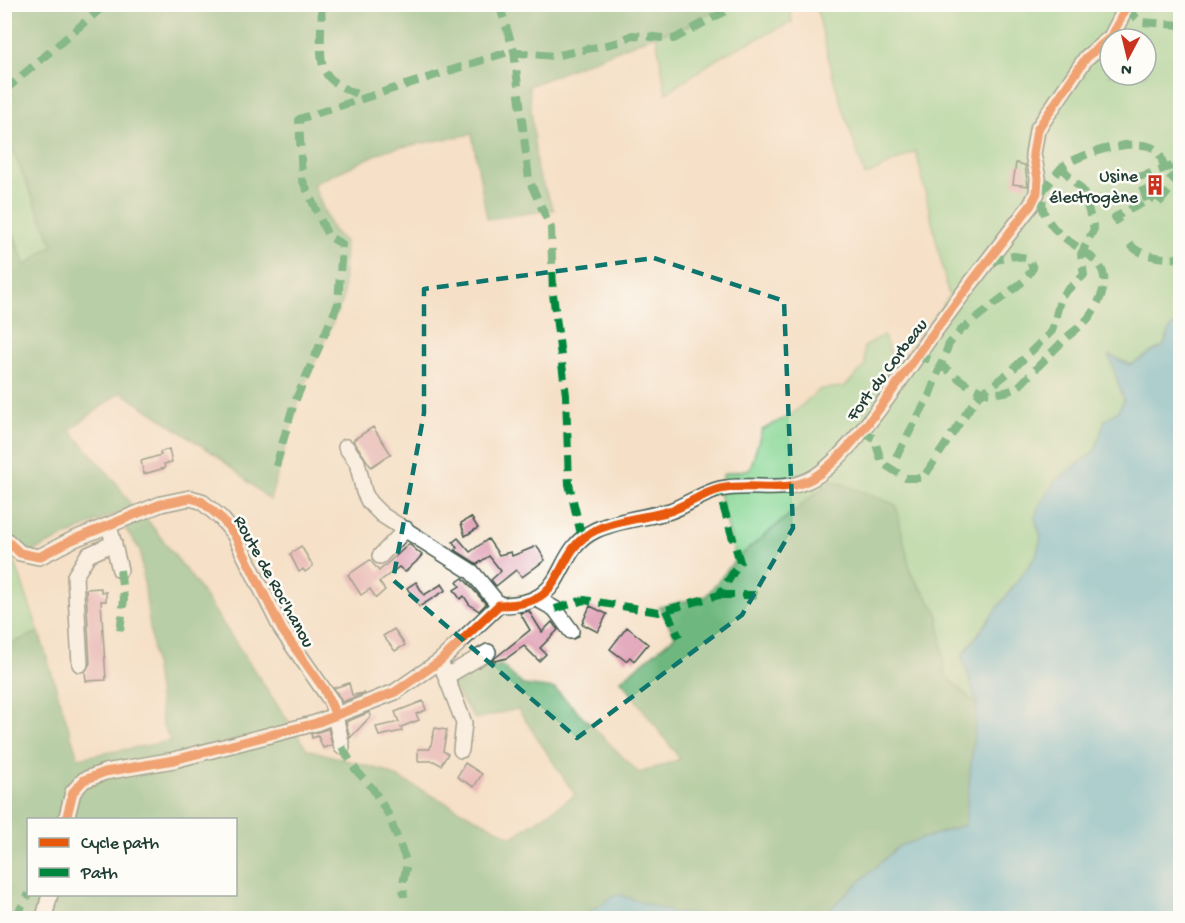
<svg xmlns="http://www.w3.org/2000/svg" width="1185" height="923" viewBox="0 0 1185 923" font-family="'Gochi Hand',sans-serif">
<style>
.green{fill:#88d796;stroke:#548a65;stroke-width:1.5;fill-rule:evenodd}
.forest{fill:#6eb87f;stroke:#467a5a;stroke-width:1.5;fill-rule:evenodd}
.water{fill:#58b9d6;stroke:#3c7b85;stroke-width:1.5}
.building{fill:#da8ba7}
.lines{fill:none;stroke-linecap:round;stroke-linejoin:round}
.minor-casing{stroke:#3f554a;stroke-width:18}
.minor{stroke:#fff;stroke-width:15}
.quiet{stroke:#00873e;stroke-width:8;stroke-dasharray:15 8;stroke-linecap:butt}
.cycleway-casing{stroke:#fdfcf7;stroke-width:13}
.cycleway{stroke:#e8590c;stroke-width:9}
.marked{fill:none;stroke:#0f766e;stroke-width:4.5;stroke-dasharray:12 8;stroke-linejoin:round}
.labels{text-anchor:middle;stroke-width:5;stroke-linejoin:round;paint-order:stroke}
.poi-label{font-size:18px;fill:#1f3d34;stroke:#fdfcf7;text-anchor:end}
.street-label{font-size:18px;fill:#1f3d34;stroke:#fdfcf7}
</style>
<rect width="100%" height="100%" fill="#fdfcf7"/>
<filter id="ink" filterUnits="userSpaceOnUse"><feTurbulence type="fractalNoise" baseFrequency=".0167" numOctaves="2"/><feDisplacementMap in="SourceGraphic" scale="12" xChannelSelector="R" yChannelSelector="G"/><feConvolveMatrix kernelMatrix="1 2 1 2 8 2 1 2 1" color-interpolation-filters="sRGB"/></filter>
<filter id="wash" filterUnits="userSpaceOnUse"><feTurbulence type="fractalNoise" baseFrequency=".008" numOctaves="4" result="noise"/><feDisplacementMap in="SourceGraphic" scale="24" xChannelSelector="R" yChannelSelector="G"/><feGaussianBlur stdDeviation="1.35" result="paint"/><feColorMatrix in="noise" values="0 0 0 0 0 0 0 0 0 0 0 0 0 0 0 0 0 1.4 0 .05"/><feComposite in="paint" operator="in"/></filter>
<g filter="url(#wash)">
<rect width="100%" height="100%" fill="#f5e0c7"/>
<path class="green" d="M 724,5 L 790,5 L 792,22 L 723,55 L 666,93 L 656,35 L 684,28 Z
M 816,5 L 1180,5 L 1180,320 L 1171,327 L 1163,347 C 1149,351 1143,359 1131,365 L 1110,355 L 1124,401 L 1118,411 L 1105,420 L 1095,451 L 1056,480 L 1039,506 L 1035,517 L 1041,538 L 1036,556 L 962,656 L 977,705 L 944,675 L 938,614 L 911,574 L 895,505 L 832,480 L 736,559 L 718,489 L 724,474 L 750,469 L 762,430 L 791,415 L 820,389 L 844,387 L 865,366 L 864,347 L 883,335 L 897,367 L 949,297 L 916,151 L 865,176 L 834,81 ZM 1110,39 L 1146,39 L 1146,75 L 1110,75 Z
M 5,132 L 53,245 L 25,266 L 5,209 Z
M 4,551 L 14,560 L 39,632 L 5,646 Z"/>
<path class="forest" d="M 5,5 L 724,5 L 684,28 L 655,35 L 529,86 L 537,171 L 554,210 L 487,219 L 472,134 L 386,150 L 313,184 L 332,229 L 345,242 L 343,300 L 301,393 L 270,500 L 216,455 L 121,392 L 70,430 L 118,485 L 133,508 L 105,518 L 14,560 L 5,551 L 4,209 L 25,266 L 53,245 L 5,132 Z
M 832,480 L 896,505 L 911,574 L 938,613 L 945,675 L 977,705 L 965,825 L 899,846 L 820,918 L 675,913 L 617,894 L 586,914 L 584,918 L 5,918 L 5,646 L 39,632 L 78,758 L 171,741 L 162,724 L 140,550 L 124,527 L 145,517 L 195,582 L 307,749 L 385,771 L 512,837 L 575,795 L 518,709 L 475,719 L 449,682 L 501,665 L 523,685 L 555,689 L 639,773 L 680,759 L 621,680 L 675,636 L 659,607 L 706,596 L 736,559 ZM 28,820 L 236,820 L 236,894 L 28,894 Z"/>
<path class="water" d="M 1180,320 L 1180,918 L 820,918 L 899,846 L 965,825 L 977,705 L 962,656 L 1036,556 L 1041,538 L 1035,517 L 1039,506 L 1056,480 L 1095,451 L 1105,420 L 1118,411 L 1124,401 L 1109,355 L 1130,365 C 1143,359 1149,351 1163,347 L 1171,327 Z
M 617,894 L 675,913 L 789,918 L 584,918 L 586,914 Z"/>
<g id="blocks">
<path class="building" d="M 1016,163 L 1025,165 L 1028,186 L 1013,184 Z
M 373,427 L 391,454 L 371,467 L 353,440 Z
M 169,449 L 172,462 L 164,464 L 165,468 L 144,474 L 141,461 L 161,455 L 160,452 Z
M 471,517 L 478,528 L 465,536 L 461,523 Z
M 458,538 L 470,552 L 488,539 L 499,555 L 511,552 L 512,556 L 537,546 L 545,560 L 522,577 L 516,570 L 496,586 L 491,580 L 501,571 L 489,556 L 477,564 L 455,550 L 457,548 L 453,542 Z
M 409,544 L 422,555 L 416,562 L 405,572 L 399,567 L 379,582 L 385,590 L 376,598 L 370,589 L 361,595 L 348,575 L 370,560 L 379,571 Z
M 301,546 L 313,566 L 305,572 L 303,569 L 299,572 L 290,554 Z
M 463,578 L 486,604 L 479,611 L 469,604 L 464,596 L 460,599 L 454,590 L 460,586 L 457,582 Z
M 416,582 L 424,595 L 442,584 L 446,590 L 419,607 L 407,588 Z
M 101,588 L 101,592 L 106,592 L 106,601 L 101,601 L 106,680 L 86,681 L 85,672 L 90,663 L 86,589 Z
M 590,606 L 607,614 L 598,632 L 582,624 Z
M 529,611 L 542,632 L 552,622 L 558,630 L 540,648 L 546,654 L 539,661 L 524,646 L 507,658 L 490,662 L 530,630 L 520,613 Z
M 627,627 L 648,644 L 634,661 L 630,657 L 626,661 L 610,649 Z
M 394,629 L 405,645 L 395,651 L 383,636 Z
M 349,683 L 352,695 L 365,693 L 342,702 L 334,688 Z
M 423,701 L 426,710 L 416,714 L 419,720 L 401,727 L 402,731 L 379,736 L 376,727 L 399,722 L 395,712 Z
M 370,712 L 371,716 L 350,738 L 346,722 Z
M 435,728 L 447,730 L 443,751 L 448,754 L 441,765 L 434,761 L 418,761 L 418,749 L 430,749 Z
M 328,729 L 332,745 L 323,748 L 318,736 L 312,738 L 311,734 Z
M 465,763 L 482,774 L 474,787 L 457,777 Z"/>
</g>
</g>
<g filter="url(#ink)">
<use href="#blocks" fill-opacity="0" stroke="#3f554a" stroke-width="1.5"/>
<g class="lines">
<g class="minor-casing">
<path id="minor" d="M 346,447 L 357,462 L 364,492 L 369,502 L 382,515 L 472,572 L 499,605
M 111,533 L 120,570
M 4,538 L 20,553 L 39,557 L 72,540 L 161,504 L 190,498 L 201,501 L 221,518 L 234,534 L 282,630 L 332,702 L 342,747
M 380,556 L 406,529
M 537,599 L 555,609 L 571,631
M 440,661 L 464,723 L 461,750
M 80,664 L 75,576 L 88,555 L 114,543
M 447,676 L 488,652
M 66,820 L 73,792 L 84,780 L 105,772 L 174,760 L 316,723 L 395,692 L 440,661 L 499,605 C 573,606 549,552 596,530 C 620,519 646,518 670,511 C 687,505 703,493 720,489 C 751,482 780,494 809,480 C 847,462 903,375 929,339 C 962,294 997,249 1031,205 L 1037,193 L 1038,178 L 1033,154 L 1037,130 L 1086,58 L 1111,37 L 1128,4
M 44,918 L 50,894"/>
</g>
<use href="#minor" class="minor"/>
<path class="quiet" d="M 320,4 C 323,12 321,20 321,28 C 320,75 321,79 366,98
M 499,4 L 514,51 L 529,180 L 551,228 L 553,294 L 566,395 L 569,484 L 582,538
M 1126,8 L 1141,22 L 1180,25
M 4,91 L 106,4
M 1040,191 C 1050,186 1054,175 1062,167 C 1078,154 1140,135 1156,150 C 1168,162 1156,168 1179,183
M 1147,201 L 1139,177 L 1172,166
M 1159,203 L 1177,181
M 1119,223 L 1115,217 L 1157,196
M 1130,244 C 1140,257 1165,259 1180,258
M 915,358 C 949,353 967,410 1017,388 C 1034,371 1050,354 1066,338 C 1074,331 1084,324 1090,316 C 1135,250 1061,257 1044,212 C 1041,205 1043,196 1044,189
M 860,432 L 874,438 L 882,463 L 906,478 L 923,478 L 977,397 L 1012,370 L 1052,331 L 1061,296 L 1084,275 L 1081,254 L 1094,229 L 1083,191 L 1062,168
M 896,457 L 929,396 L 949,344 L 962,329 L 1025,280 L 1033,268 L 1028,258 L 1014,256 L 987,262
M 276,466 L 293,406 L 338,304 L 342,244 L 328,236 L 302,179 L 299,119 L 508,52 L 554,56 L 620,42 L 632,35 L 674,39 L 738,4
M 120,570 L 124,599 L 120,632
M 719,595 L 759,595
M 555,609 L 584,600 L 659,612 L 719,595 L 740,562 L 718,489
M 666,610 L 679,637
M 342,747 L 355,769 L 373,789 L 388,814 L 407,863 L 403,883 L 404,897
M 15,918 L 29,894"/>
<g class="cycleway-casing">
<path id="cycleway" d="M 4,538 L 20,553 L 39,557 L 72,540 L 161,504 L 190,498 L 201,501 L 221,518 L 234,534 L 282,630 L 324,689 L 336,715
M 66,820 L 73,792 L 84,780 L 105,772 L 174,760 L 316,723 L 395,692 L 440,661 L 499,605 C 573,606 549,552 596,530 C 620,519 646,518 670,511 C 687,505 703,493 720,489 C 751,482 780,494 809,480 C 847,462 903,375 929,339 C 962,294 997,249 1031,205 L 1037,193 L 1038,178 L 1033,154 L 1037,130 L 1086,58 L 1111,37 L 1128,4"/>
</g>
<use href="#cycleway" class="cycleway"/>
</g>
</g>
<path d="M0 0H1185V923H0ZM 654,258 L 784,301 L 793,528 L 742,615 L 577,738 L 393,580 L 424,413 L 424,289 Z" fill="#f5e0c7" fill-opacity=".55" fill-rule="evenodd"/>
<path class="marked" d="M 654,258 L 784,301 L 793,528 L 742,615 L 577,738 L 393,580 L 424,413 L 424,289 Z"/>
<defs>
<g id="building-bare" transform="scale(1.62)"><path d="M-4-6H4V6H1V3H-1V6H-4ZM-2.5-4.3h1.7v1.8h-1.7ZM.8-4.3h1.7v1.8H.8ZM-2.5-1h1.7V.8h-1.7ZM.8-1h1.7V.8H.8Z" fill="#c8321e" stroke="#fdfcf7" stroke-width="2.5" paint-order="stroke"/></g>
</defs>
<g fill-rule="evenodd">
<use href="#building-bare" x="1155" y="185"/>
</g>
<g class="labels">
<g class="poi-label">
<text x="1138" y="181">Usine<tspan x="1138" dy="21">électrogène</tspan></text>
</g>
<g class="street-label">
<text transform="translate(886 369) rotate(-53)" y="6">Fort du Corbeau</text>
<text transform="translate(275 581) rotate(61)" y="6">Route de Roc'hanou</text>
</g>
</g>
<rect width="1185" height="923" fill="none" stroke="#fdfcf7" stroke-width="24"/>
<rect x="27" y="818" width="210" height="78" fill="#fdfcf7" stroke="#a4b0a9" stroke-width="1.5"/>
<rect x="39" y="838" width="30" height="9" fill="#e8590c" stroke="#a4b0a9" stroke-width="1.5"/>
<text x="81" y="848" font-size="18" fill="#1f3d34">Cycle path</text>
<rect x="39" y="868" width="30" height="9" fill="#00873e" stroke="#a4b0a9" stroke-width="1.5"/>
<text x="81" y="878" font-size="18" fill="#1f3d34">Path</text>
<g transform="translate(1128 57) rotate(187)"><circle r="28" fill="#fdfcf7" stroke="#a4b0a9" stroke-width="1.5"/>
<path d="M0-4.5L10 22L0 15L-10 22Z" fill="#c8321e"/>
<text y="-9" font-size="16" font-weight="bold" text-anchor="middle" fill="#1f3d34">N</text>
</g>
</svg>
